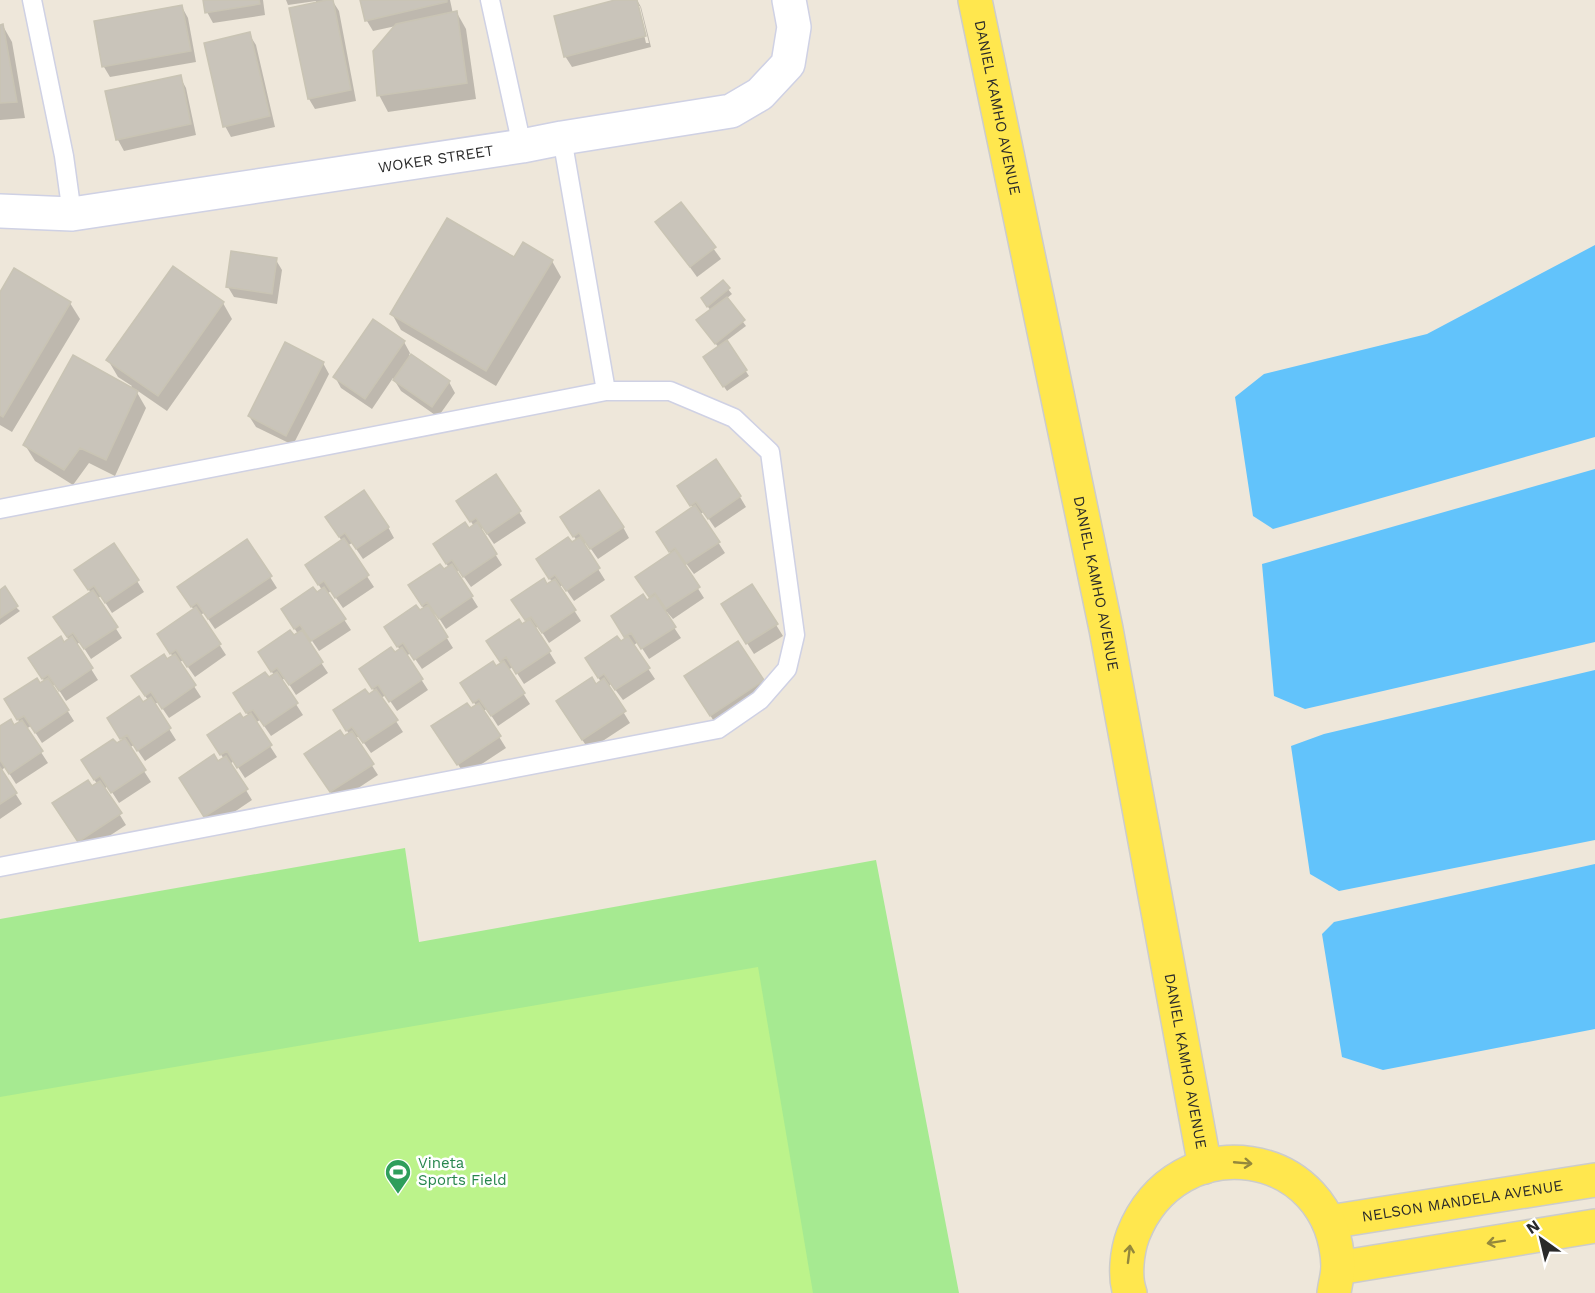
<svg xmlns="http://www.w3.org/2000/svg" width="1595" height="1293" viewBox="0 0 1595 1293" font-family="'Work Sans',sans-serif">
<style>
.green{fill:#a6ea91}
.pitch{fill:#bcf38b}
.water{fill:#62c3fb}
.shadow{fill:#0003;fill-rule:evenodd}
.building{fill:#c9c4ba;stroke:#c9c4b4;stroke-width:1.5}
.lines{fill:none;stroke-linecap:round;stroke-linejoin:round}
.service-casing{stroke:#cfd1e4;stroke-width:21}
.minor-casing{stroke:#cfd1e4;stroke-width:36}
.primary-casing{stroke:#ccc;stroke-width:36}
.service{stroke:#fff;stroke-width:18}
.minor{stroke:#fff;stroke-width:33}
.primary{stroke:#ffe74e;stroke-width:33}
.oneway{stroke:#94883c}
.labels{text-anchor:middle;stroke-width:5;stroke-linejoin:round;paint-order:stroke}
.street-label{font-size:15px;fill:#2a2a2a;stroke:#fff}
.leisure-label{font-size:15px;fill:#27864d;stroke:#fff;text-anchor:start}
</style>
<rect width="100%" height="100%" fill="#eee7da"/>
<path class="green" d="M 405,848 L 419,942 L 876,860 L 959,1293 L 0,1293 L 0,919 Z"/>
<path class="pitch" d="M 758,967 L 813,1293 L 0,1293 L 0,1097 Z"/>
<path class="water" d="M 1595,245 L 1595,437 L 1273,529 L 1253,516 L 1235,397 L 1264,374 L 1427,334 Z
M 1595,469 L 1595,642 L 1305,709 L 1274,696 L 1262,564 Z
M 1595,670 L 1595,840 L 1339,891 L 1310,874 L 1291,746 L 1324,734 Z
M 1595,864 L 1595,1029 L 1383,1070 L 1342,1057 L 1322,934 L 1334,922 Z"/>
<path class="shadow" d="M 205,0 L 263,0 L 265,15 L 213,23 L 207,12 Z
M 286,0 L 332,0 L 339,11 L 356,101 L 315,109 L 309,99 L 316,1 L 288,5 Z
M 362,0 L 450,0 L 453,14 L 457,13 L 466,29 L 476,99 L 388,112 L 379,95 L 396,26 L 373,31 L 367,21 Z
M 621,0 L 637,0 L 641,7 L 651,47 L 572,67 L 565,56 ZM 637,6 L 640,6 L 649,43 L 646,43 Z
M 182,7 L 188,18 L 196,62 L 110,77 L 104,67 Z
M 0,26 L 3,26 L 12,42 L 25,118 L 0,120 Z
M 249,34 L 256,45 L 275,127 L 231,137 L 225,126 Z
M 180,77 L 186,88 L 196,135 L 124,151 L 118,140 L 107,92 Z
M 681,204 L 721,259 L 697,277 L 657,222 Z
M 514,259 L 552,261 L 561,277 L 496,386 L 401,330 L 392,314 Z
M 276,260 L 282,270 L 277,304 L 234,297 L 228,287 Z
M 722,282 L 732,294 L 726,299 L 746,326 L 726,341 L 749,376 L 727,391 L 707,362 L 719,348 L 701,325 L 711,311 L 705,303 Z
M 0,295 L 70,303 L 80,319 L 12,432 L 0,425 Z
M 223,303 L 232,319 L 167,411 L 135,389 L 146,408 L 115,476 L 89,463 L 73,485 L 35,461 L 25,445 L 130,388 L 132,386 L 118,377 L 108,360 Z
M 404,342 L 410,353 L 409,355 L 449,382 L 455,393 L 438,417 L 401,391 L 393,378 L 372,409 L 341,388 L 335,377 Z
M 323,363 L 329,374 L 293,445 L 256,427 L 249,416 Z
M 685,497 L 740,497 L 746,507 L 715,528 L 704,512 L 700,514 L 725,553 L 694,574 L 682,558 L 680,560 L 704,598 L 673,619 L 667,612 L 665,614 L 681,638 L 649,659 L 638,642 L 633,646 L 655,679 L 623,700 L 611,684 L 608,687 L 630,723 L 589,750 L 564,712 L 601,682 L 593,669 L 627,639 L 619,627 L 651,599 L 643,588 L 671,554 L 664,543 L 693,508 Z
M 464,512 L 519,512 L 526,523 L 494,544 L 483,528 L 480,530 L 502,565 L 471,587 L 459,570 L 456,572 L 478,607 L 446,629 L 435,612 L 432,614 L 453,648 L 422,669 L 411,653 L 406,656 L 428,690 L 397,711 L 386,695 L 381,698 L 403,732 L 371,753 L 359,736 L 355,739 L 378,775 L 337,802 L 312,765 L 349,734 L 341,721 L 375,692 L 367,680 L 400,650 L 392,638 L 424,609 L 416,597 L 449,568 L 441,555 L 474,526 Z
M 388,527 L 394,538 L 363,559 L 352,543 L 347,546 L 374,587 L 343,608 L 331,591 L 327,594 L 351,630 L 319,651 L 308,635 L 304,637 L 328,673 L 296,695 L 285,678 L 281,681 L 303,715 L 271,736 L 260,720 L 255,723 L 277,757 L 245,778 L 234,761 L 230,764 L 252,800 L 212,827 L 187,789 L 224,759 L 215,746 L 249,716 L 241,705 L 274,675 L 266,663 L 298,634 L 289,620 L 322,590 L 313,576 L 342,541 L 333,528 Z
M 623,527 L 629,538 L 598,559 L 586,542 L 583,545 L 605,580 L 574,601 L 563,585 L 559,587 L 581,621 L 549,643 L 538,626 L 535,629 L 556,663 L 524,684 L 513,667 L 508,670 L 530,704 L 498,726 L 487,709 L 483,711 L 506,748 L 465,775 L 440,737 L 477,707 L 468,694 L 502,664 L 494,652 L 527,623 L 520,611 L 552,582 L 544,570 L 577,541 L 568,528 Z
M 270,577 L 277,588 L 215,629 L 204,613 L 200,615 L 226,655 L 195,677 L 183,660 L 179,663 L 201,697 L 169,718 L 158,702 L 154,705 L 176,740 L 145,761 L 134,745 L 129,748 L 151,782 L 119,803 L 108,786 L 104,789 L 126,825 L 85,852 L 60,815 L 97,784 L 89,771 L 123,741 L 115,729 L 148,700 L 139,687 L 173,657 L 165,645 L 194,610 L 185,598 Z
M 83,581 L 137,581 L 144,592 L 112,613 L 101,596 L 97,599 L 122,638 L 91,659 L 80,642 L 76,645 L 98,680 L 66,701 L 55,684 L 52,686 L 74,721 L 42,743 L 31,726 L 26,729 L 48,763 L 16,784 L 5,767 L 1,771 L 22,804 L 0,819 L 0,728 L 14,727 L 20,723 L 12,710 L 45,682 L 36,669 L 69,640 L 61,628 L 91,593 Z
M 752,586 L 783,636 L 754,654 L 729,615 Z
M 0,592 L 20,611 L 0,625 Z
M 737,643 L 769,692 L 717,726 L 692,687 Z"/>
<path class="building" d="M 203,0 L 259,0 L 260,4 L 205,13 Z
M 327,0 L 333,0 L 351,90 L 308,99 L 289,8 Z
M 360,0 L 447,0 L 447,2 L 365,21 Z
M 615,0 L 637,0 L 646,36 L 564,57 L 554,16 Z
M 182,5 L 191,51 L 102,67 L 94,21 Z
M 457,11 L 467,83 L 377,96 L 373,51 L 396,24 Z
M 3,24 L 17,102 L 0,103 L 0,25 Z
M 250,32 L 270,116 L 223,127 L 204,43 Z
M 181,75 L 191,124 L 116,140 L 105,91 Z
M 681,202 L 716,247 L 690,267 L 655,222 Z
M 447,218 L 514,257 L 523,242 L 553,260 L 486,371 L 390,314 Z
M 231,251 L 277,258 L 272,294 L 226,287 Z
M 173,266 L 224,302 L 158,396 L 106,360 Z
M 14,268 L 71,302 L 3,417 L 0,415 L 0,292 Z
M 723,280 L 730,288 L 707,307 L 701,298 Z
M 727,297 L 745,320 L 715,344 L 696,320 Z
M 373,319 L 405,341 L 365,399 L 333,377 Z
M 727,340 L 747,370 L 723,387 L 703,357 Z
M 285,342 L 324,362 L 286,436 L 248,416 Z
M 411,354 L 450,381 L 432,407 L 393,380 Z
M 73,355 L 138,391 L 106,460 L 80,448 L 64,470 L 23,445 Z
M 716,459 L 741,496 L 708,519 L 696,502 L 690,506 L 677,486 Z
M 496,474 L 521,511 L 487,534 L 476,518 L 470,522 L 456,501 Z
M 364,490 L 389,527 L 356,549 L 345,533 L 339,537 L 325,517 Z
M 599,490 L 624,527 L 590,549 L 579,533 L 573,537 L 560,517 Z
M 695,505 L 720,542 L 686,564 L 675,548 L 669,552 L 656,532 Z
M 465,522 L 469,528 L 477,522 L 497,554 L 463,577 L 452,560 L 446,564 L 433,544 Z
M 568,537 L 572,542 L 580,537 L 600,568 L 566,591 L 555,575 L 549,579 L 536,559 Z
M 344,538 L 369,575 L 335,598 L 324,581 L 318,585 L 305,565 Z
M 247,539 L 272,576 L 208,619 L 197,603 L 191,607 L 177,587 Z
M 114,543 L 139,580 L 105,603 L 94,586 L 88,590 L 74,570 Z
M 675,550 L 700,587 L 666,609 L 655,593 L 649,597 L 635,577 Z
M 440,564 L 444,569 L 452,564 L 473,596 L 439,619 L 427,602 L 422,606 L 408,585 Z
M 544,578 L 547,584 L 555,579 L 576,610 L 542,633 L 531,617 L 525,620 L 511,600 Z
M 752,584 L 778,624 L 746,644 L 721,604 Z
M 5,586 L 18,606 L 0,618 L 0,590 Z
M 313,587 L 317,592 L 324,587 L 346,619 L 311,641 L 300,625 L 294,629 L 281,609 Z
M 93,590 L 118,627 L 84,649 L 73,633 L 67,637 L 53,617 Z
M 643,594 L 647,600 L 655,595 L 676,627 L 641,649 L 631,633 L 624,637 L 611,616 Z
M 416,605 L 420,610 L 428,605 L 448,637 L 414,660 L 403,643 L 397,647 L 384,627 Z
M 196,607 L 221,644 L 187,667 L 176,650 L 170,654 L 157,634 Z
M 519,619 L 522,624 L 530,619 L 551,651 L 516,674 L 506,657 L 500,662 L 486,641 Z
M 290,630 L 294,635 L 302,630 L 323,662 L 289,685 L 277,668 L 271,672 L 258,652 Z
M 61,636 L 64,642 L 72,636 L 93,668 L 59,691 L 48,675 L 42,679 L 28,658 Z
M 617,636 L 621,641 L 628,636 L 650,668 L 615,690 L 604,674 L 598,678 L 585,658 Z
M 738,641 L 764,680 L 710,716 L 684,676 Z
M 391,647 L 395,652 L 402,647 L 423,679 L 389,702 L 378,685 L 372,689 L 359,669 Z
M 164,654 L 167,659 L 175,654 L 196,685 L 162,709 L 151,692 L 145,696 L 131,676 Z
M 493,661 L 496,666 L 504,661 L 525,693 L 491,716 L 479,699 L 473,703 L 460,683 Z
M 265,672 L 269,677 L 277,672 L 298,703 L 264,726 L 253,710 L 246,713 L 233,693 Z
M 592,677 L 596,684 L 604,678 L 626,711 L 582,740 L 556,701 Z
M 37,678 L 40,683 L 48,678 L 69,710 L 35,733 L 24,716 L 17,720 L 4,699 Z
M 365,689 L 369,694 L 376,689 L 398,720 L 363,743 L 352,727 L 346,731 L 333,710 Z
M 139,696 L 143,702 L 151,697 L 171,728 L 137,751 L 127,735 L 120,739 L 107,718 Z
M 467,703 L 471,708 L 479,703 L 501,736 L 457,765 L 431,726 Z
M 240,713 L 243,718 L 251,713 L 272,745 L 237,768 L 227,751 L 220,755 L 207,735 Z
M 11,719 L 14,725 L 22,720 L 43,751 L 9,774 L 0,760 L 0,726 Z
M 340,730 L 344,736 L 352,731 L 374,764 L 330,792 L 304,754 Z
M 125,738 L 146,770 L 111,793 L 100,776 L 94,780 L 81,760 L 113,739 L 117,743 Z
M 214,754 L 218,761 L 226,756 L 248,789 L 204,817 L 179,778 Z
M 0,767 L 17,793 L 0,804 Z
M 88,780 L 92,786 L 100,781 L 122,813 L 78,842 L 52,803 Z"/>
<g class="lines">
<g class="service-casing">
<path id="service" d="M 32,0 L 64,156 L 72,214
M 490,0 L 522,146
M 562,138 L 606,391
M 0,509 L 606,391 L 670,391 L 734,418 L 770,452 L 795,635 L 787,669 L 760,700 L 718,729 L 0,867"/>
</g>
<g class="minor-casing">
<g id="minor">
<path id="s1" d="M 0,211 L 72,214 L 522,146 L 562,138 L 731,111 L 760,94 L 788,64 L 794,27 L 789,0"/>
</g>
</g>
<g class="primary-casing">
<g id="primary">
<path id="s2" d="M 975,0 L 1106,629 L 1205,1167"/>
<path id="s3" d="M 1329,1222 L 1595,1180"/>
<path d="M 1338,1268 L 1595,1226"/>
<path d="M 1130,1293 C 1124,1277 1127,1251 1133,1235 C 1177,1123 1334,1146 1338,1266 C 1338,1275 1335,1284 1334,1293"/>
</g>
</g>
<use href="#service" class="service"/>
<use href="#minor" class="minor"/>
<use href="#primary" class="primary"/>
</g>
<defs><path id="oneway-shaft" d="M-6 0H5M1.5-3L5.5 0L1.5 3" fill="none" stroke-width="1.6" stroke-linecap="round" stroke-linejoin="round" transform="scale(1.5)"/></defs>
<g class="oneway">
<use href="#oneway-shaft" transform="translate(1243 1163) rotate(5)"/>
<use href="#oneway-shaft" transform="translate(1496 1242) rotate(171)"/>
<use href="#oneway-shaft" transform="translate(1129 1254) rotate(-83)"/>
</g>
<defs>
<g id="stadium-pin" transform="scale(1.35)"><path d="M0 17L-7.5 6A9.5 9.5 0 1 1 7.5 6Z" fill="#2e9e5b" stroke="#fff"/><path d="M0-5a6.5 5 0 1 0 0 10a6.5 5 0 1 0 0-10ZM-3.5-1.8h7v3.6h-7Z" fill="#fff"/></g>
</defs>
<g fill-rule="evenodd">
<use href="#stadium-pin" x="398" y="1172"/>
</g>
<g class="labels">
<g class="street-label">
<text dy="5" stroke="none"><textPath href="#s2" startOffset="110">DANIEL KAMHO AVENUE</textPath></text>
<text dy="5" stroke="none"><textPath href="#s1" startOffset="440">WOKER STREET</textPath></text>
<text dy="5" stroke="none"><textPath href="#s2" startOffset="596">DANIEL KAMHO AVENUE</textPath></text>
<text dy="5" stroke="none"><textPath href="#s2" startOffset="1082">DANIEL KAMHO AVENUE</textPath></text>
<text dy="5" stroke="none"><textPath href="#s3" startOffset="135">NELSON MANDELA AVENUE</textPath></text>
</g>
<g class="leisure-label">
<text x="418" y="1168">Vineta<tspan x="418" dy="17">Sports Field</tspan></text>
</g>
</g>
<g transform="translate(1541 1239) rotate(326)" stroke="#ffffff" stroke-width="4.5" paint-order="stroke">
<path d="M0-4.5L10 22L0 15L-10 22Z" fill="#2a2a2a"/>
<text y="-9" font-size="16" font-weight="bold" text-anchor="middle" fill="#2a2a2a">N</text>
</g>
</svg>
